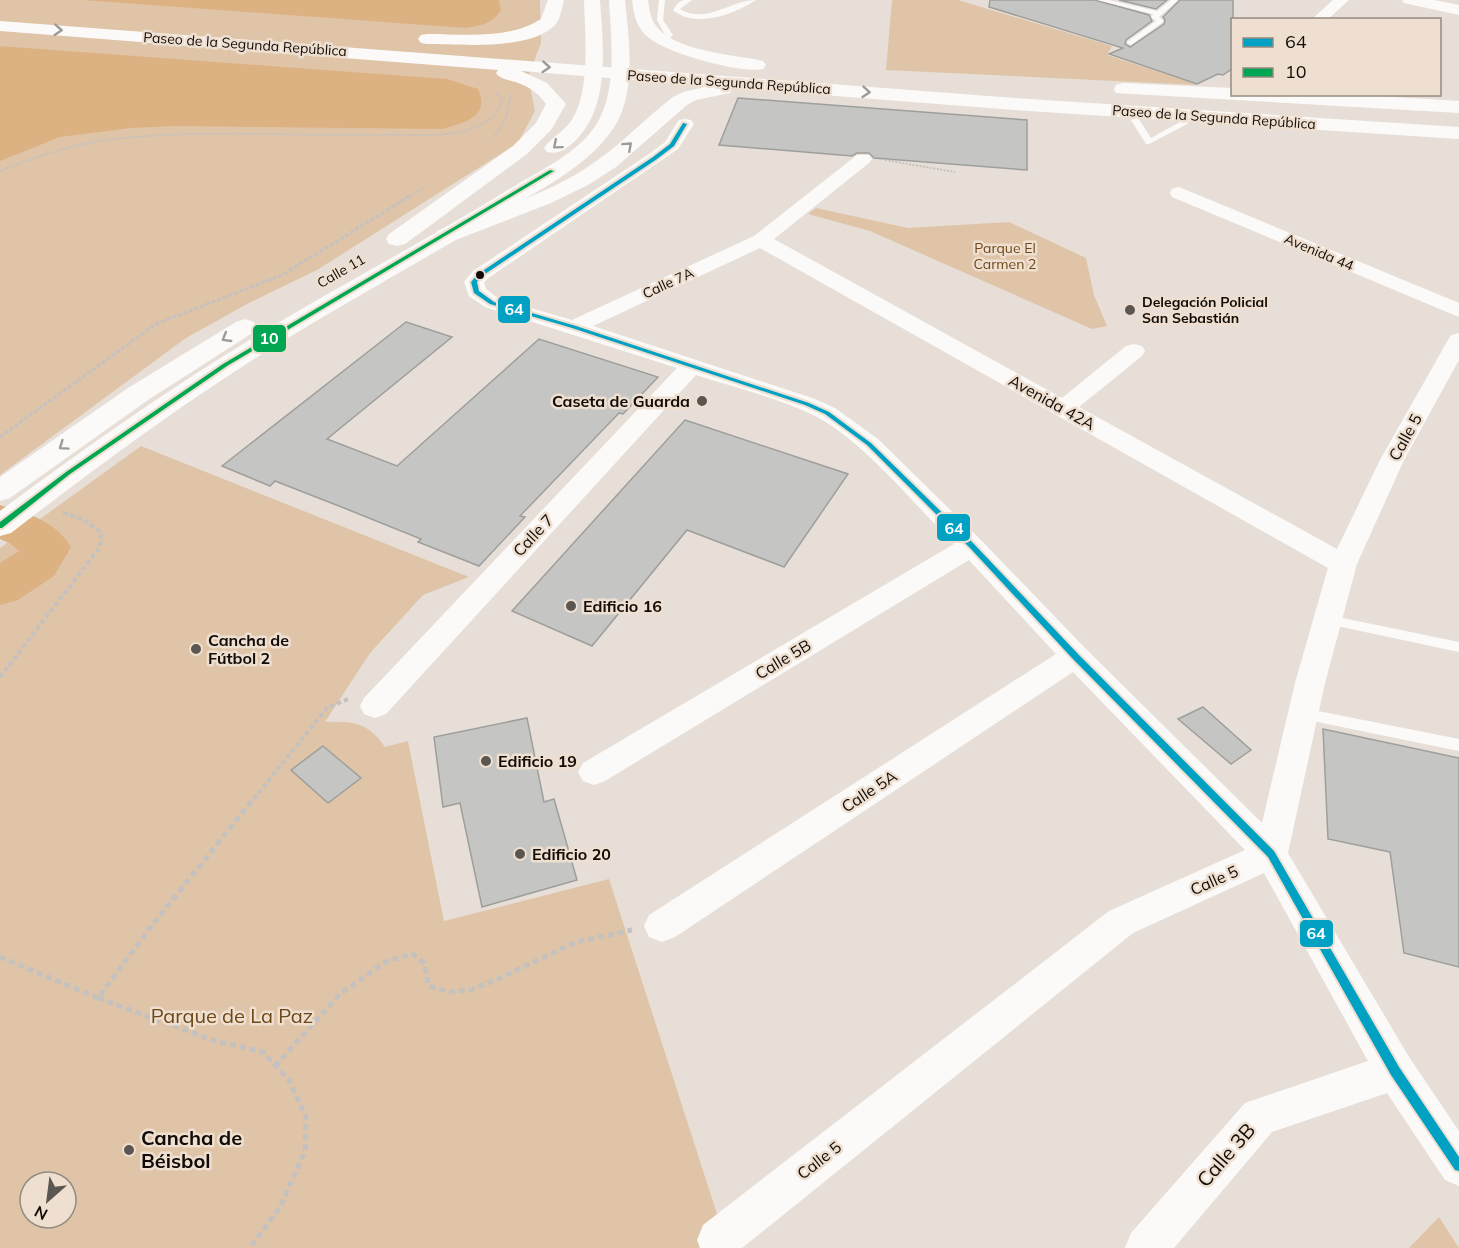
<svg xmlns="http://www.w3.org/2000/svg" width="1459" height="1248" viewBox="0 0 1459 1248" font-family="Mulish,sans-serif">
<style>
.green{fill:#dfc4a8;fill-rule:evenodd}
.water{fill:#ddb282}
.lines{fill:none;stroke-linecap:round;stroke-linejoin:round}
.river{fill:#ddb282;fill-rule:evenodd}
.building{fill:#c5c6c3;stroke:#9e9f9c;stroke-width:1.5}
.path-far3{stroke:#c4c1bf;stroke-width:2;stroke-dasharray:2 1.5;stroke-linecap:butt}
.path-far2{stroke:#c4c1bf;stroke-width:3;stroke-dasharray:4 2;stroke-linecap:butt}
.path-far1{stroke:#c4c1bf;stroke-width:4;stroke-dasharray:4.5 3;stroke-linecap:butt}
.path{stroke:#c4c1bf;stroke-width:5;stroke-dasharray:6 4;stroke-linecap:butt}
.service{fill:#fbfaf9;fill-rule:evenodd}
.minor{fill:#fbfaf9;fill-rule:evenodd}
.tertiary{fill:#fbfaf9;fill-rule:evenodd}
.secondary{fill:#fbfaf9;fill-rule:evenodd}
.trunk{fill:#fbfaf9;fill-rule:evenodd}
.bus-1-casing{stroke:#eedfd0;stroke-width:4}
.bus-2-casing{stroke:#eedfd0;stroke-width:4}
.bus-1{fill:#01a1c4;fill-rule:evenodd}
.bus-2{fill:#00a651;fill-rule:evenodd}
.oneway{stroke:#9d9b98}
.bus-dot{fill:#110c07;stroke:#eedfd0;stroke-width:2}
.poi-dot{fill:#5c5650;stroke:#eedfd0;stroke-width:2}
.labels{text-anchor:middle;stroke-width:5;stroke-linejoin:round;paint-order:stroke}
.far-street-label{font-size:14px;fill:#110c07;stroke:#eedfd0}
.far-park-label{font-size:14px;fill:#6e4716;stroke:#eedfd0}
.far-poi-label{font-size:14px;font-weight:bold;fill:#110c07;stroke:#eedfd0;text-anchor:start}
.poi-label{font-size:16px;font-weight:bold;fill:#110c07;stroke:#eedfd0;text-anchor:start}
.street-label{font-size:16px;fill:#110c07;stroke:#eedfd0}
.near-park-label{font-size:20px;fill:#6e4716;stroke:#eedfd0}
.near-poi-label{font-size:20px;font-weight:bold;fill:#110c07;stroke:#eedfd0;text-anchor:start}
.near-street-label{font-size:20px;fill:#110c07;stroke:#eedfd0}
.line-badge{stroke:#eedfd0;stroke-width:2}
.badge-label{font-size:16px;text-anchor:middle;font-weight:bold;fill:#fff}
</style>
<rect width="100%" height="100%" fill="#e7dfd7"/>
<path class="green" d="M 0,0 L 540,0 L 541,43 L 528,77 L 535,111 L 518,143 L 317,270 L 247,304 L 186,338 L 0,475 Z
M 892,0 L 958,0 L 1112,46 L 1107,55 L 1199,85 L 886,70 Z
M 816,208 L 908,228 L 1009,222 L 1086,258 L 1094,295 L 1107,326 L 1092,329 L 870,231 L 808,214 Z
M 141,446 L 469,577 L 423,595 L 370,653 L 325,722 C 352,721 368,722 385,747 L 408,741 L 444,921 L 609,879 L 728,1248 L 0,1248 L 0,548 ZM 30,1182 L 66,1182 L 66,1218 L 30,1218 Z
M 1439,1217 L 1459,1248 L 1409,1248 Z"/>
<path class="water" d="M 83,0 L 499,0 L 501,10 C 494,23 480,26 466,28 Z
M 0,46 L 447,79 L 478,89 C 491,117 463,123 442,129 L 176,126 L 131,128 L 60,137 L 0,161 Z"/>
<g class="lines">
<path class="river" d="M 0,505 C 28,513 55,521 71,547 L 54,576 L 18,600 L 0,605 L 0,563 L 19,551 L 11,544 L 0,539 Z"/>
</g>
<path class="building" d="M 990,0 L 1095,0 L 1149,15 L 1152,21 L 1126,40 L 1125,44 L 1130,47 L 1164,24 L 1165,20 L 1163,17 L 1180,0 L 1233,0 L 1233,68 L 1223,75 L 1218,74 L 1197,84 L 1109,54 L 1123,48 L 989,7 Z
M 1119,0 L 1167,0 L 1156,9 Z
M 738,98 L 1027,120 L 1027,170 L 874,158 L 869,153 L 857,153 L 852,156 L 719,145 Z
M 406,322 L 452,337 L 327,439 L 397,466 L 539,339 L 658,377 L 623,414 L 619,413 L 520,516 L 525,517 L 479,566 L 418,542 L 421,539 L 349,510 L 275,481 L 270,486 L 222,466 Z
M 685,420 L 848,474 L 784,567 L 687,530 L 592,646 L 512,611 Z
M 1203,707 L 1251,750 L 1231,764 L 1178,719 Z
M 527,718 L 544,802 L 554,799 L 577,880 L 482,907 L 460,803 L 443,807 L 434,737 Z
M 1323,729 L 1459,758 L 1459,967 L 1404,953 L 1390,852 L 1328,839 Z
M 323,746 L 361,778 L 328,803 L 291,770 Z"/>
<g class="lines">
<path class="path-far3" d="M 493,139 L 506,118 L 511,94
M 885,160 L 955,172
M 0,171 C 40,155 79,142 122,138 C 207,130 292,136 377,135 C 402,134 430,137 454,133 C 474,130 500,120 502,99 L 495,92
M 407,198 L 426,186"/>
<path class="path-far2" d="M 0,437 L 156,324 L 282,275 L 410,196"/>
<path class="path-far1" d="M 0,677 L 100,547 L 101,532 L 84,520 L 61,512
M 254,799 L 327,708 L 348,699"/>
<path class="path" d="M 0,957 L 98,998 L 150,928 L 255,797
M 98,998 L 212,1040 L 263,1052 L 289,1080 L 306,1117 L 305,1151 L 280,1207 L 250,1248
M 275,1066 L 341,993 L 387,961 L 413,954 L 424,963 L 429,986 L 449,992 L 470,990 L 498,979 L 576,942 L 632,930"/>
<path class="service" d="M 659,0 L 665,0 L 663,20 L 673,35 L 665,42 L 661,40 L 665,35 L 657,20 Z
M 683,0 L 692,0 L 680,9 C 707,25 730,0 756,0 C 735,14 695,29 673,10 L 678,3 Z
M 1097,0 L 1109,0 L 1157,11 L 1171,0 L 1178,0 L 1159,17 L 1163,20 L 1163,22 L 1131,45 L 1127,43 L 1128,41 L 1156,21 L 1151,17 L 1153,14 Z
M 1132,118 L 1138,118 L 1151,138 L 1182,121 L 1189,123 L 1149,144 L 1146,144 L 1131,120 Z
M 1328,615 L 1459,642 L 1459,652 L 1323,623 L 1321,620 L 1323,617 Z
M 1303,708 L 1459,739 L 1459,751 L 1298,718 L 1296,714 L 1298,710 Z"/>
<path class="minor" d="M 1333,0 L 1349,0 L 1327,20 L 1311,20 Z
M 685,119 L 691,120 L 694,124 L 678,149 L 487,279 L 484,283 L 486,289 L 499,299 L 572,320 L 754,236 L 857,155 L 869,155 L 872,159 L 869,163 L 774,239 L 1062,398 L 1126,346 L 1134,344 L 1142,346 L 1145,351 L 1142,356 L 1079,407 L 1337,549 L 1380,460 L 1448,340 L 1451,335 L 1459,333 L 1459,360 L 1404,460 L 1357,564 L 1325,683 L 1288,853 L 1409,1057 L 1459,1131 L 1459,1186 L 1445,1180 L 1387,1093 L 1272,1132 L 1174,1248 L 1125,1248 L 1131,1233 L 1245,1103 L 1368,1061 L 1264,873 L 1133,933 L 742,1248 L 700,1248 L 697,1240 L 703,1225 L 1109,911 L 1245,850 L 1073,672 L 675,937 L 662,942 L 649,937 L 644,926 L 649,915 L 1056,654 L 969,560 L 605,781 L 594,785 L 583,781 L 578,772 L 583,763 L 954,544 C 916,506 864,442 817,417 C 780,398 736,388 696,375 L 386,714 L 375,718 L 364,714 L 360,706 L 364,698 L 677,368 L 485,307 L 469,296 L 464,282 L 473,271 L 649,154 L 665,142 L 679,120 ZM 760,248 L 1328,568 L 1295,683 L 1262,823 L 1085,648 L 981,540 L 878,439 L 835,408 L 815,399 L 593,326 Z
M 1179,187 L 1459,303 L 1459,317 L 1172,197 L 1170,193 L 1172,189 Z"/>
<path class="tertiary" d="M 1402,0 L 1434,0 L 1459,5 L 1459,15 L 1404,3 Z"/>
<path class="secondary" d="M 584,0 L 600,0 C 603,46 611,106 575,141 C 566,149 559,155 547,152 L 544,148 C 551,138 563,132 571,121 C 591,93 585,33 584,0 Z
M 609,0 L 625,0 C 629,40 637,94 613,129 C 587,167 539,190 501,213 C 430,256 357,296 286,339 C 190,398 99,465 11,533 L 0,536 L 0,511 C 86,447 174,385 266,330 C 348,281 432,237 513,187 C 541,170 578,153 596,125 C 618,90 611,38 609,0 Z
M 245,319 L 254,322 L 258,327 L 254,332 L 148,400 L 10,498 L 0,501 L 0,477 L 128,388 L 236,322 Z"/>
<path class="trunk" d="M 548,0 L 564,0 C 562,8 560,21 554,26 C 527,51 462,44 427,44 L 421,43 L 418,39 L 421,35 L 427,34 C 465,34 508,40 541,19 Z
M 632,0 L 648,0 C 649,7 650,16 654,23 C 672,52 733,54 763,61 L 766,65 L 763,69 C 742,74 665,53 648,37 C 636,27 634,15 632,0 Z
M 0,21 L 1029,99 L 1459,127 L 1459,139 L 1029,111 L 732,88 L 730,93 L 696,100 L 687,105 L 616,167 L 588,185 L 551,203 L 453,241 L 445,243 L 437,241 L 434,236 L 437,231 C 489,211 546,196 592,164 C 621,145 645,118 673,97 L 683,92 L 710,86 L 521,71 L 547,83 L 566,104 L 551,130 L 527,154 L 405,244 L 397,246 L 389,244 L 386,239 L 389,234 L 513,146 L 536,123 L 546,104 C 539,94 530,87 518,83 C 511,80 501,80 496,73 L 498,70 L 0,31 Z
M 1123,83 L 1232,88 L 1232,94 L 1344,94 L 1459,101 L 1459,113 L 1116,93 L 1114,89 L 1116,85 Z"/>
<g class="bus-1-casing">
<path id="bus-1" d="M 683,123 L 687,124 L 674,146 L 657,159 L 482,276 L 477,282 L 479,291 L 494,302 L 576,326 L 809,403 L 829,412 L 871,443 L 974,544 L 1078,654 L 1274,851 L 1399,1067 L 1459,1157 L 1459,1171 L 1455,1170 L 1391,1075 L 1268,857 L 1072,658 L 970,548 L 867,445 L 825,414 L 805,405 L 572,328 L 490,304 L 474,293 L 471,282 L 478,274 L 653,157 L 670,144 Z"/>
</g>
<g class="bus-2-casing">
<path id="bus-2" d="M 550,170 L 554,171 L 227,366 L 70,474 L 2,528 L 0,528 L 0,522 L 66,472 L 223,364 Z"/>
</g>
<use href="#bus-1" class="bus-1"/>
<use href="#bus-2" class="bus-2"/>
</g>
<defs><path id="oneway-chevron" d="M-2-3.5L2.5 0L-2 3.5" fill="none" stroke-width="1.6" stroke-linecap="round" stroke-linejoin="round" transform="scale(1.5)"/></defs>
<g class="oneway">
<use href="#oneway-chevron" transform="translate(58 30) rotate(4)"/>
<use href="#oneway-chevron" transform="translate(546 67) rotate(4)"/>
<use href="#oneway-chevron" transform="translate(866 92) rotate(5)"/>
<use href="#oneway-chevron" transform="translate(557 145) rotate(140)"/>
<use href="#oneway-chevron" transform="translate(628 146) rotate(-42)"/>
<use href="#oneway-chevron" transform="translate(226 338) rotate(149)"/>
<use href="#oneway-chevron" transform="translate(63 446) rotate(145)"/>
</g>
<circle class="bus-dot" cx="480" cy="275" r="5"/>
<g class="poi-dot">
<circle cx="1130" cy="310" r="6"/>
<circle cx="702" cy="401" r="6"/>
<circle cx="571" cy="606" r="6"/>
<circle cx="196" cy="649" r="6"/>
<circle cx="486" cy="761" r="6"/>
<circle cx="520" cy="854" r="6"/>
<circle cx="129" cy="1150" r="6"/>
</g>
<g class="labels">
<g class="far-street-label">
<text transform="translate(245 44) rotate(4)" y="5">Paseo de la Segunda República</text>
<text transform="translate(729 82) rotate(4)" y="5">Paseo de la Segunda República</text>
<text transform="translate(1214 117) rotate(4)" y="5">Paseo de la Segunda República</text>
<text transform="translate(1319 252) rotate(23)" y="5">Avenida 44</text>
<text transform="translate(341 271) rotate(-30)" y="5">Calle 11</text>
<text transform="translate(668 283) rotate(-25)" y="5">Calle 7A</text>
</g>
<g class="far-park-label">
<text x="1005" y="253">Parque El<tspan x="1005" dy="16">Carmen 2</tspan></text>
</g>
<g class="far-poi-label">
<text x="1142" y="307">Delegación Policial<tspan x="1142" dy="16">San Sebastián</tspan></text>
</g>
<g class="poi-label">
<text x="690" y="407" text-anchor="end">Caseta de Guarda</text>
<text x="583" y="612">Edificio 16</text>
<text x="208" y="646">Cancha de<tspan x="208" dy="18">Fútbol 2</tspan></text>
<text x="498" y="767">Edificio 19</text>
<text x="532" y="860">Edificio 20</text>
</g>
<g class="street-label">
<text transform="translate(1052 402) rotate(29)" y="6">Avenida 42A</text>
<text transform="translate(1405 437) rotate(-61)" y="6">Calle 5</text>
<text transform="translate(533 535) rotate(-47)" y="6">Calle 7</text>
<text transform="translate(783 659) rotate(-31)" y="6">Calle 5B</text>
<text transform="translate(869 791) rotate(-33)" y="6">Calle 5A</text>
<text transform="translate(1214 880) rotate(-24)" y="6">Calle 5</text>
<text transform="translate(819 1160) rotate(-38)" y="6">Calle 5</text>
</g>
<g class="near-park-label">
<text x="232" y="1023">Parque de La Paz</text>
</g>
<g class="near-poi-label">
<text x="141" y="1145">Cancha de<tspan x="141" dy="23">Béisbol</tspan></text>
</g>
<g class="near-street-label">
<text transform="translate(1226 1155) rotate(-49)" y="7">Calle 3B</text>
</g>
</g>
<g class="line-badge">
<rect x="497" y="295" width="34" height="29" rx="6" fill="#01a1c4"/>
<rect x="252" y="324" width="35" height="29" rx="6" fill="#00a651"/>
<rect x="936" y="513" width="35" height="29" rx="6" fill="#01a1c4"/>
<rect x="1299" y="919" width="35" height="29" rx="6" fill="#01a1c4"/>
</g>
<g class="badge-label">
<text x="514" y="315">64</text>
<text x="269" y="344">10</text>
<text x="954" y="534">64</text>
<text x="1316" y="939">64</text>
</g>
<rect x="1231" y="18" width="210" height="78" fill="#eedfd0" stroke="#968b80" stroke-width="1.5"/>
<rect x="1243" y="38" width="30" height="9" fill="#01a1c4" stroke="#968b80" stroke-width="1.5"/>
<text x="1285" y="48" font-size="18" fill="#110c07">64</text>
<rect x="1243" y="68" width="30" height="9" fill="#00a651" stroke="#968b80" stroke-width="1.5"/>
<text x="1285" y="78" font-size="18" fill="#110c07">10</text>
<g transform="translate(48 1200) rotate(208)"><circle r="28" fill="#eedfd0" stroke="#968b80" stroke-width="1.5"/>
<path d="M0-4.5L10 22L0 15L-10 22Z" fill="#5c5650"/>
<text y="-9" font-size="16" font-weight="bold" text-anchor="middle" fill="#110c07">N</text>
</g>
</svg>
